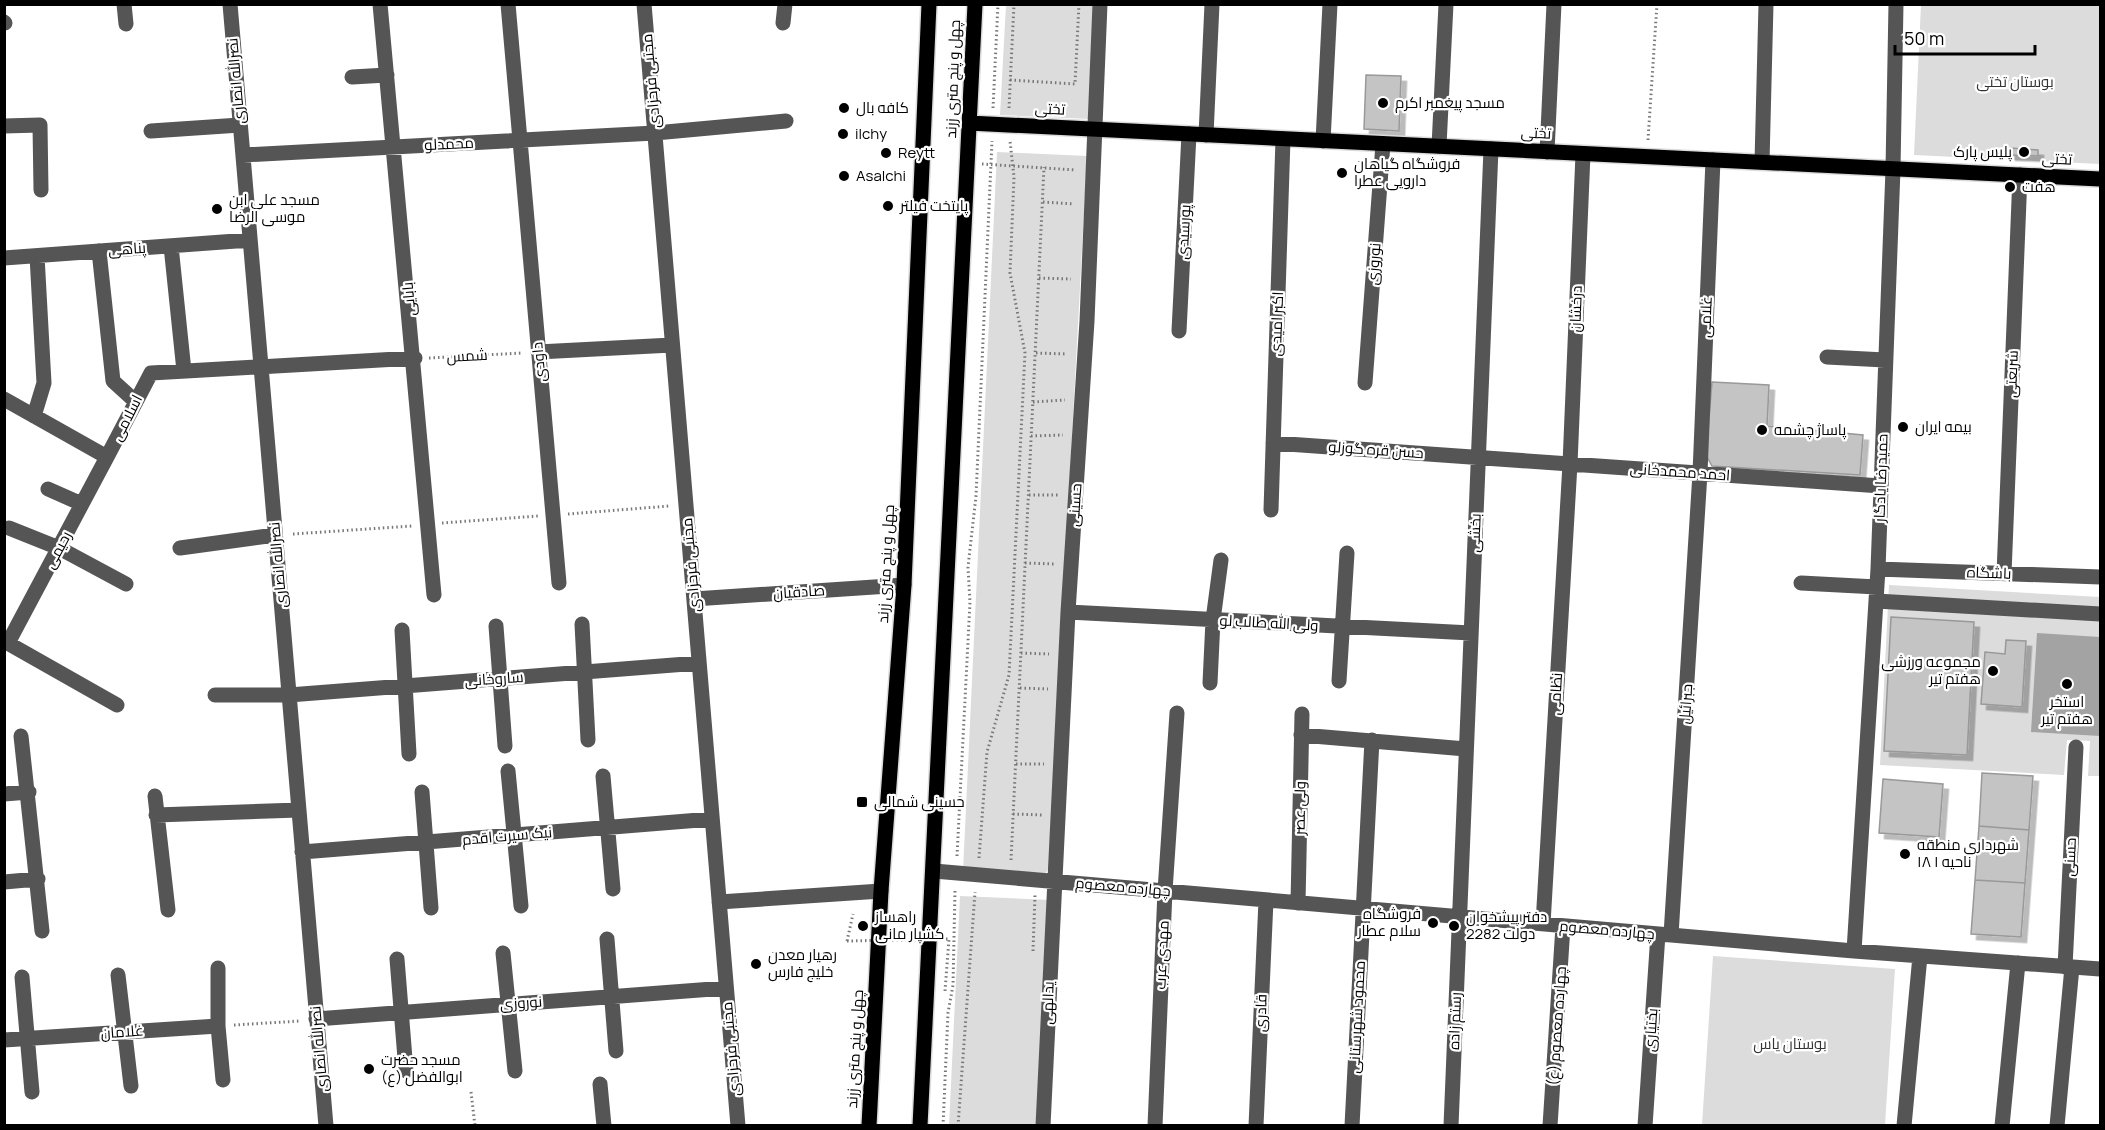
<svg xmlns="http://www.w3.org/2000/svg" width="2105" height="1130" viewBox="0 0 2105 1130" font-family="Manrope,Cairo,sans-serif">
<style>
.green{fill:#dcdcdc}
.water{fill:#a3a3a3}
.building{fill:#c4c4c4;stroke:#999;stroke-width:1.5;filter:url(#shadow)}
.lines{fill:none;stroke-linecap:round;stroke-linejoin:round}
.major-casing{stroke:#dbdbdb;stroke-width:18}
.path{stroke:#777;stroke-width:3;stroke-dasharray:1.5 3;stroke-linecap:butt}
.minor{stroke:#555;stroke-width:15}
.major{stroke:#000;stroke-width:15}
.path-bridge{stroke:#777;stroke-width:3;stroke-dasharray:1.5 3;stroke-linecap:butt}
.poi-dot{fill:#000;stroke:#fff;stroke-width:2}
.labels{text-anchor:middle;stroke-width:4.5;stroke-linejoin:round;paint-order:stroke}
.street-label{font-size:15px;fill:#000;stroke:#fff}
.park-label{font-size:15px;fill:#333;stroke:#fff}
.poi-label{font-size:15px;fill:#000;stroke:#fff;text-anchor:start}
</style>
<defs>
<filter id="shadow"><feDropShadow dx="5.5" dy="5.5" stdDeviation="0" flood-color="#0004"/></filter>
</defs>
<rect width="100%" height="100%" fill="#fff"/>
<path class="green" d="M 1006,5 L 1095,5 L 1090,119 L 1000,115 Z
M 1921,5 L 2100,5 L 2100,164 L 1914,155 Z
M 997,152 L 1087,156 L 1049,867 L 1045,875 L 963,871 Z
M 1889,585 L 2100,597 L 2100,776 L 2088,776 L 2090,741 L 2067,740 L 2064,775 L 1880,765 Z
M 960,896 L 1050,900 L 1039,1125 L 949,1126 Z
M 1713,956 L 1895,969 L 1885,1125 L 1702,1125 Z"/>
<path class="water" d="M 2037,633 L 2100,637 L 2100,736 L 2031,732 Z"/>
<path class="building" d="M 1366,75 L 1401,76 L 1399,131 L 1364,129 Z
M 2010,148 L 2038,150 L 2038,156 L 2010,155 Z
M 1712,382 L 1769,385 L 1767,426 L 1863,435 L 1860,475 L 1712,466 L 1706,455 Z
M 1891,617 L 1974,622 L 1967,755 L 1884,751 Z
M 2006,640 L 2026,641 L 2022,707 L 1981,704 L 1985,652 L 2005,654 Z
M 1982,773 L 2033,776 L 2029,830 L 1979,826 Z
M 1883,779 L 1943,784 L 1939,837 L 1879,833 Z
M 1979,826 L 2029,830 L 2025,883 L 1975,880 Z
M 1975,880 L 2025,883 L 2021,937 L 1971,934 Z"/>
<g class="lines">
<g class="major-casing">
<path id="major" d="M 969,123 L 2100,179
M 869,1126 L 881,891 L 904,585 L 929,4
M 920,1126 L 975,4"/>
</g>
<path class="path" d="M 1010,80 L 1075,84 L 1079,4
M 993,108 L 998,4
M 1009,108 L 1014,4
M 1648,140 L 1657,4
M 982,164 L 1076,170
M 1043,202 L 1074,204
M 1039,278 L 1071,279
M 1036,353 L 1067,354
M 429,358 L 522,353
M 1033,402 L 1065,400
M 1031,436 L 1063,435
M 1029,495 L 1060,495
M 568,514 L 669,506
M 442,523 L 538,516
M 293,534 L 412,526
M 1025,563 L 1054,564
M 1021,653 L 1049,654
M 1020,688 L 1048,689
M 1016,764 L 1044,764
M 1013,814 L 1043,815
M 957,856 L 970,602 L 968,567 L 976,496 L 992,141
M 979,858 L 987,752 L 1009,675 L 1025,353 L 1010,273 L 1014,177 L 1010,141
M 1011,860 L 1044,167
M 847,941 L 853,914
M 1033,951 L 1035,895
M 945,991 L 949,939
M 234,1025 L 300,1021
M 471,1092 L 475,1126
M 943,1126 L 948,1013 L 953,985 L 955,890
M 958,1126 L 975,892"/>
<path class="minor" d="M 124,4 L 126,24
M 230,4 L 326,1126
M 380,4 L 434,595
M 508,4 L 559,583
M 644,4 L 738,1126
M 4,22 L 5,23
M 783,23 L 785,4
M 352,77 L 387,75
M 4,126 L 40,125 L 41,190
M 151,131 L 240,125
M 1206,135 L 1212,4
M 1323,141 L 1330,4
M 1439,146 L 1446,4
M 1547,152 L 1554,4
M 243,155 L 655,133 L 786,121
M 1762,162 L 1766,4
M 171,246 L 184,371
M 99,251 L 113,381 L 136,402
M 4,258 L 250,240
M 1179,331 L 1189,134
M 538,352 L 672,345
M 1827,357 L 1885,360
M 1365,383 L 1383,144
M 4,399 L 107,457 L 151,373 L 415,358
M 34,416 L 44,383 L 37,256
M 1273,443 L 1881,486
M 48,489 L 82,504
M 1271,510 L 1283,139
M 9,528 L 59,548 L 126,584
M 180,548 L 275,535
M 1878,569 L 2100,577
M 2004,574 L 2020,175
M 1801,583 L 1877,587
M 694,599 L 904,585
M 1876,601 L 2100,614
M 1068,612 L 1471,633
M 582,624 L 588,740
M 496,626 L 505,746
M 402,630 L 409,754
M 4,641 L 117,705
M 8,643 L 107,457
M 1339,681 L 1347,553
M 1210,683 L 1213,620 L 1221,560
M 215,695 L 289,695 L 699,663
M 1301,735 L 1466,749
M 21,736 L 42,931
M 508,771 L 521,906
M 603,776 L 613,889
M 422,792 L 431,908
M 4,794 L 29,792
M 155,796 L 168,910
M 156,815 L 299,810
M 302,852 L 712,819
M 934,871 L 1854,951 L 2100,969
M 4,882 L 38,879
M 719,902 L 881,891
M 1298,903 L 1302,714
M 1543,924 L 1570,464 L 1583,154
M 1671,935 L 1700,473 L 1713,160
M 607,939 L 616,1051
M 1854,951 L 1878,569 L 1893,169 L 1896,4
M 503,953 L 515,1071
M 397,959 L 406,1071
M 2065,967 L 2076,747
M 218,968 L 218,1026 L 223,1080
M 118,975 L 131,1086
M 22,977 L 32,1092
M 316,1019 L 726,988
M 4,1040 L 218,1026
M 600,1084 L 604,1126
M 1043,1126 L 1068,612 L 1087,321 L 1100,4
M 1155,1126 L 1165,891 L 1177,713
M 1256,1126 L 1266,900
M 1352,1126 L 1372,740
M 1451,1126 L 1491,149
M 1550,1126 L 1563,926
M 1645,1126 L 1658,934
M 1904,1126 L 1920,956
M 2002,1126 L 2018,963
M 2057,1126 L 2072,967"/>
<use href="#major" class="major"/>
<path class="path-bridge" d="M 847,941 L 949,939"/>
</g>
<g class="poi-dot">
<circle cx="1383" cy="103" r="6"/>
<circle cx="844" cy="108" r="6"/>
<circle cx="843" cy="134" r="6"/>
<circle cx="2024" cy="152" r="6"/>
<circle cx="886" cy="153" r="6"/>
<circle cx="1342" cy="173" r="6"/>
<circle cx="844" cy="176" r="6"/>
<circle cx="2010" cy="187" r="6"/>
<circle cx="888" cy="206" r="6"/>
<circle cx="217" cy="209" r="6"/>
<circle cx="1903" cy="427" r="6"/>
<circle cx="1762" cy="430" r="6"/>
<circle cx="1993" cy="671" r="6"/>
<circle cx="2067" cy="684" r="6"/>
<rect x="856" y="796" width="12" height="12" rx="3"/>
<circle cx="1905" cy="854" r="6"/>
<circle cx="1433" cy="923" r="6"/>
<circle cx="863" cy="926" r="6"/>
<circle cx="1454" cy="926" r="6"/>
<circle cx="756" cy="964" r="6"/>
<circle cx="369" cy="1069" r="6"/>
</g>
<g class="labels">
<g class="street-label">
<text transform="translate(953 79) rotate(-88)" y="5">چهل و پنج متری زرند</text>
<text transform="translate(236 81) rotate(-95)" y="5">نصرالله انصاری</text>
<text transform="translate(651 81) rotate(-95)" y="5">مجتبی فرحزادی</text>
<text transform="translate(1050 109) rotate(3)" y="5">تختی</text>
<text transform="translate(1536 133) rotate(3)" y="5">تختی</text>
<text transform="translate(449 144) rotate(-3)" y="5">محمدلو</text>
<text transform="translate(2057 159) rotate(3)" y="5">تختی</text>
<text transform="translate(1184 232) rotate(-87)" y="5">پورسیدی</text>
<text transform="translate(127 249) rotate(-4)" y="5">پناهی</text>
<text transform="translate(1374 264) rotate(-86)" y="5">نوروزی</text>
<text transform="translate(409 299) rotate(-95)" y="5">بابایی</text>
<text transform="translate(1576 309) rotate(-88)" y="5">درخشان</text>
<text transform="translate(1706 317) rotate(-88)" y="5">غلامی</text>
<text transform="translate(1277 324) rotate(-88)" y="5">اکبر امیدی</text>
<text transform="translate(467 356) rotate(-3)" y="5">شمس</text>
<text transform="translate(539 362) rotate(-95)" y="5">داودی</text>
<text transform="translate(2012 374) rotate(-88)" y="5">شریعتی</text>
<text transform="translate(127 418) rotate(-63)" y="5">اسلامی</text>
<text transform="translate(1376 450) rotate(4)" y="5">حسن قره گوزلو</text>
<text transform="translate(1680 472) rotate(4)" y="5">احمد محمدخانی</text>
<text transform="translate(1881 478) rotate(-88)" y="5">حمیدرضا یادگار</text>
<text transform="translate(1075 505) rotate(-86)" y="5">حسینی</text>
<text transform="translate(1475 533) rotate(-88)" y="5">بخشی</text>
<text transform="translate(58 550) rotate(-62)" y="5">رحیمی</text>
<text transform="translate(886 564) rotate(-87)" y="5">چهل و پنج متری زرند</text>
<text transform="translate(278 565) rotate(-95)" y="5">نصرالله انصاری</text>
<text transform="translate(691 565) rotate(-95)" y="5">مجتبی فرحزادی</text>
<text transform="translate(1989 573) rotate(2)" y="5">باشگاه</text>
<text transform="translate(799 592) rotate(-4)" y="5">صادقیان</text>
<text transform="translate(1269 623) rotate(3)" y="5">ولی الله طالب لو</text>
<text transform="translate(494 679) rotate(-4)" y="5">ساروخانی</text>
<text transform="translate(1556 694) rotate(-87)" y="5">نظامی</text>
<text transform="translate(1686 704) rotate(-86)" y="5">جبرائیل</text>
<text transform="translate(1300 808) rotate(-89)" y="5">ولی عصر</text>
<text transform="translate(507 836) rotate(-5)" y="5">نیک سیرت اقدم</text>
<text transform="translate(2070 857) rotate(-87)" y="5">حسنی</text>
<text transform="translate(1123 887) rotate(5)" y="5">چهارده معصوم</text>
<text transform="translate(1607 930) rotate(5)" y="5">چهارده معصوم</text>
<text transform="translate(1162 955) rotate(-87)" y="5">مهدی عرب</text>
<text transform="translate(521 1003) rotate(-4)" y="5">نوروزی</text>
<text transform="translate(1048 1003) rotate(-88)" y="5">یدالهی</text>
<text transform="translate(1261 1013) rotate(-88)" y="5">قادری</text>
<text transform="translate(1357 1017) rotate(-87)" y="5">محمود شهرستانی</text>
<text transform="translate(1455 1021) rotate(-88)" y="5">رستم زاده</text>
<text transform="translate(1557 1026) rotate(-86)" y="5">چهارده معصوم (ع)</text>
<text transform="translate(1651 1030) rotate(-86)" y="5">بختیاری</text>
<text transform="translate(122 1032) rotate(-4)" y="5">غلامان</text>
<text transform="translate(319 1049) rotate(-95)" y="5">نصرالله انصاری</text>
<text transform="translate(731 1049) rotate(-95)" y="5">مجتبی فرحزادی</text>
<text transform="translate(855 1049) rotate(-87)" y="5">چهل و پنج متری زرند</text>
</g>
<g class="park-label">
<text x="2015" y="87">بوستان تختی</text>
<text x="1790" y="1049">بوستان یاس</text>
</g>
<g class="poi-label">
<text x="1395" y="108">مسجد پیغمبر اکرم</text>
<text x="856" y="113">کافه بال</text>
<text x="855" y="139">ilchy</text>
<text x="2012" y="157" text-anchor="end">پلیس پارک</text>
<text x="898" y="158">Reytt</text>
<text x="1354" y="169">فروشگاه گیاهان<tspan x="1354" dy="17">دارویی عطرا</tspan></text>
<text x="856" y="181">Asalchi</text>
<text x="2022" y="192">هفت</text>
<text x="229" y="205">مسجد علی ابن<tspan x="229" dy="17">موسی الرضا</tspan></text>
<text x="900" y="211">پایتخت فیلتر</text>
<text x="1915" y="432">بیمه ایران</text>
<text x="1774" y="435">پاساژ چشمه</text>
<text x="1981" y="667" text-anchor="end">مجموعه ورزشی<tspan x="1981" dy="17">هفتم تیر</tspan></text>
<text x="2067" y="707" text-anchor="middle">استخر<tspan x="2067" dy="17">هفتم تیر</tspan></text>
<text x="874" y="807">حسینی شمالی</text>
<text x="1917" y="850">شهرداری منطقه<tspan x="1917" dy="17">۱۸ ناحیه ۱</tspan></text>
<text x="1421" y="919" text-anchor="end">فروشگاه<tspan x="1421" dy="17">سلام عطار</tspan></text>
<text x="875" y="922">راهساز<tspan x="875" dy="17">کشپار مانی</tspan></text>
<text x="1466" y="922">دفتر پیشخوان<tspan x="1466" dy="17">دولت 2282</tspan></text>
<text x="768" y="960">رهیار معدن<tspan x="768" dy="17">خلیج فارس</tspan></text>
<text x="381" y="1065">مسجد حضرت<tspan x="381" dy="17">ابوالفضل (ع)</tspan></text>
</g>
</g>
<rect width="2105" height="1130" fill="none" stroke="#000000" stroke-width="12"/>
<path d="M1895 45v9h140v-9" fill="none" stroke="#000000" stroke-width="3"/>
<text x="1904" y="45" font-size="18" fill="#000000" stroke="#ffffff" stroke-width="4.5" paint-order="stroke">50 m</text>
</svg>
